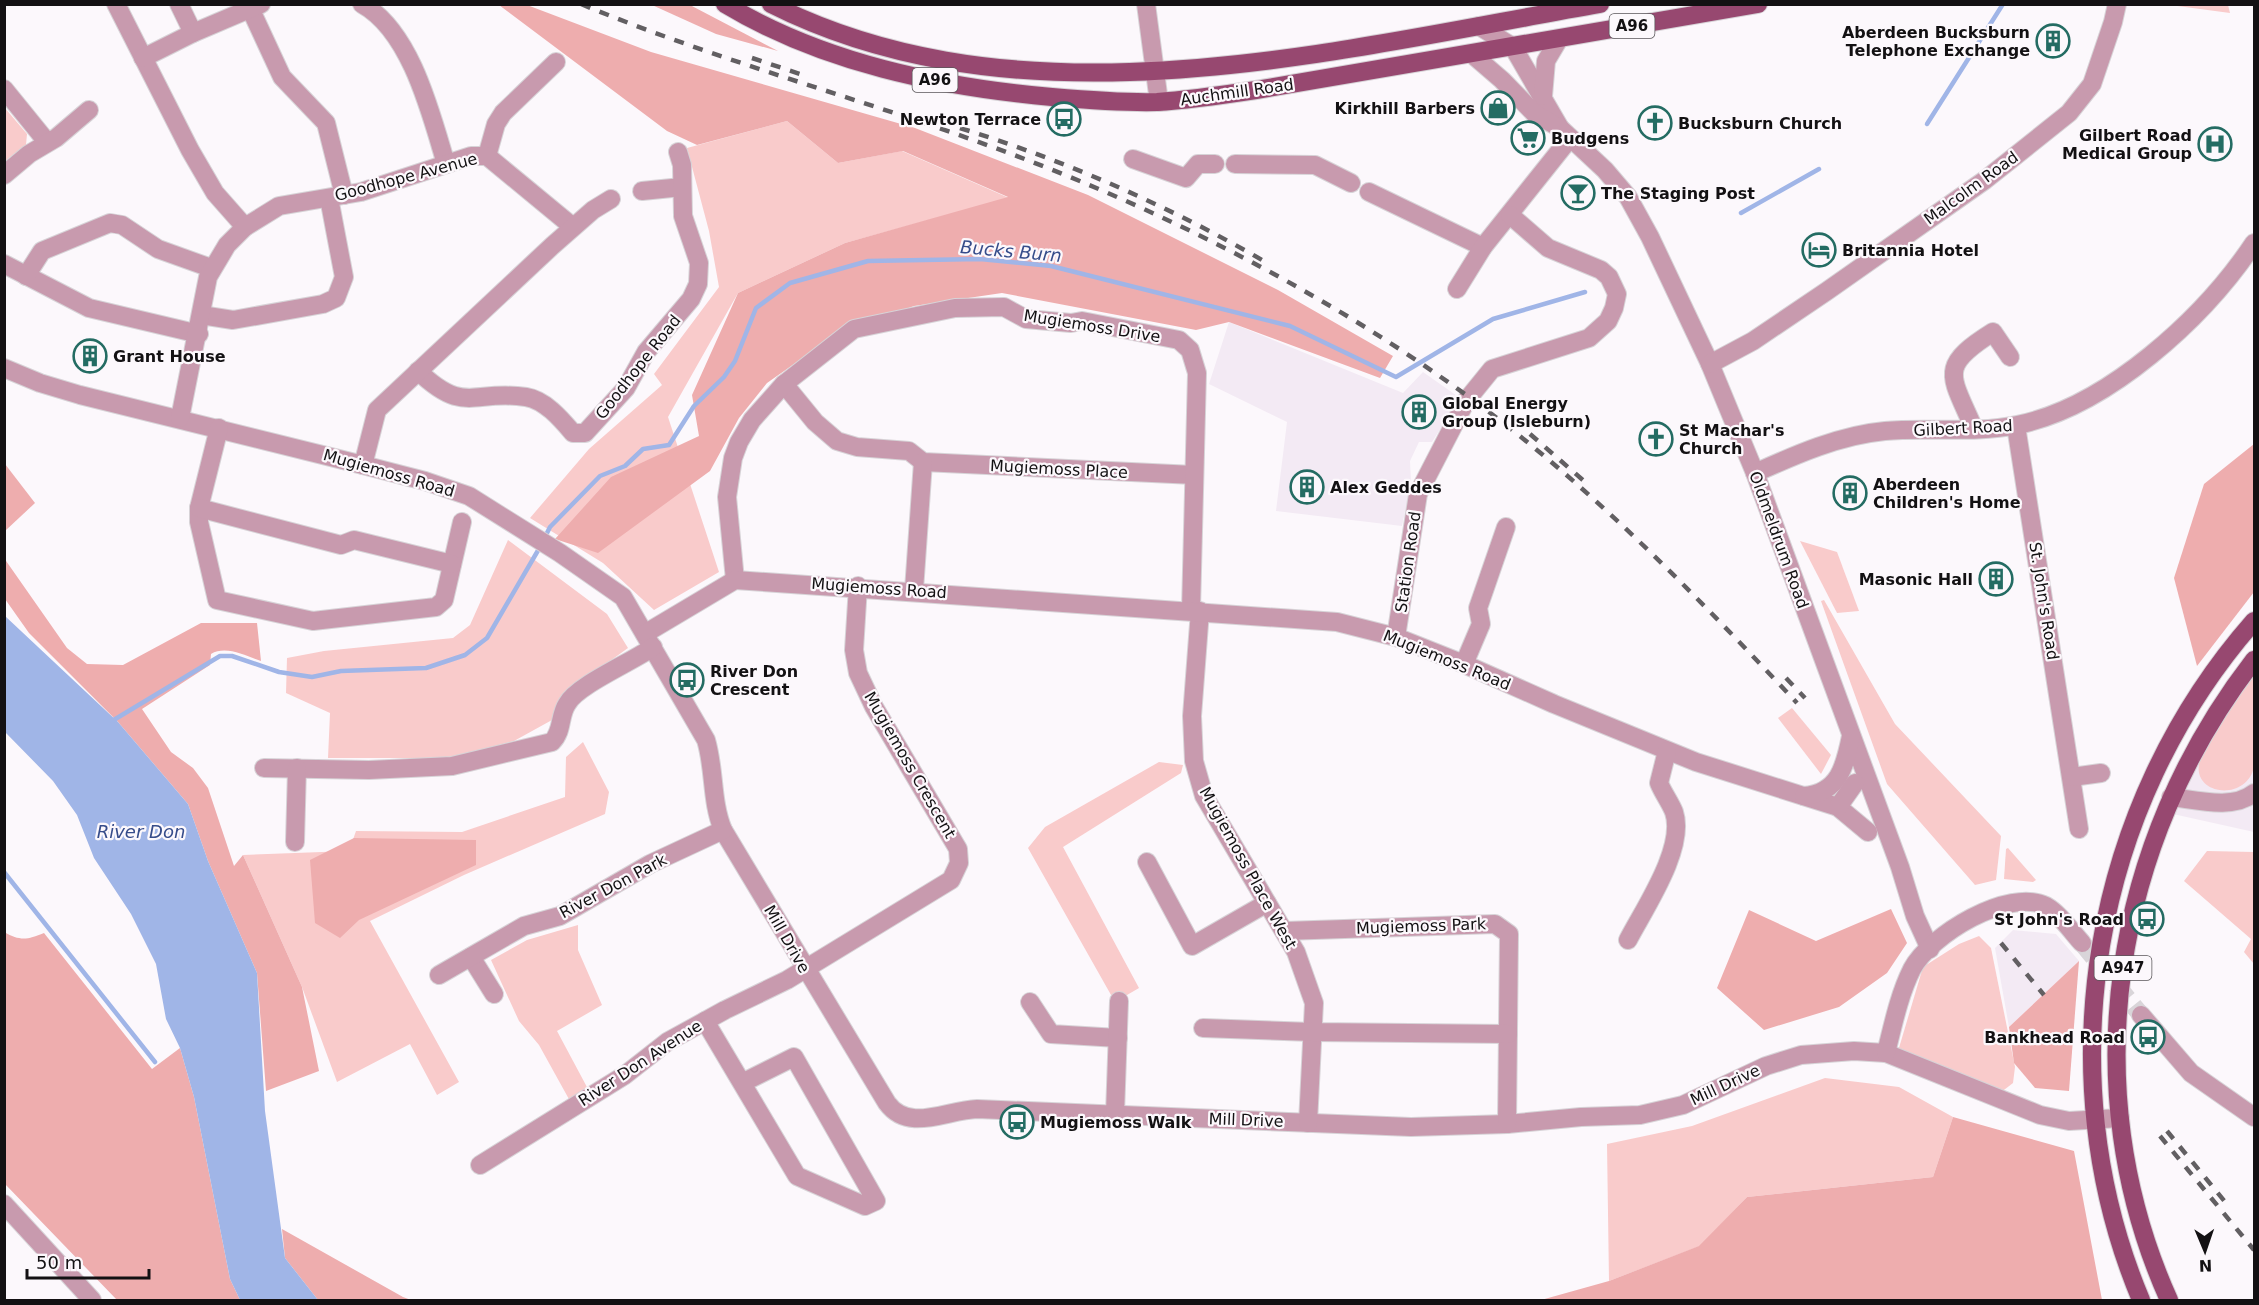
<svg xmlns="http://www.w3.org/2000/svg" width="2259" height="1305" font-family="'DejaVu Sans',sans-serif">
	<rect width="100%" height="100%" fill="#fcf8fc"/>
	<g fill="#f3eaf4">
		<path d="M1229,322L1403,393L1423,372L1460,398L1432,442H1419L1410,461L1411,482L1402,526L1276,511L1287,422L1209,384Z"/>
		<path d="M2254,674V832L2173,814L2221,716Z"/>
		<path d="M2013,930L2056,934L2079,961L2009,1027L1995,948Z"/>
	</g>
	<g fill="#f9cbcb">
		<path d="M2170,5H2228L2230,13Z"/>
		<path d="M4,107L27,134L26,145L5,161Z"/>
		<path d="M787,121L838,163L902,151L1009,198L845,243L738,293L668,417L719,572L654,610L603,563L530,518L589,449L662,385L654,374L719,287L709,231L687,148Z"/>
		<path d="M508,540L607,614L628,648L563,695L552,720L514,741L451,758H328L330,713L286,693L287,658L324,651L453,638L470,625Z"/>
		<path d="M1800,541L1837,552L1859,611L1837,613Z"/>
		<path d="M1824,600L1895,724L2001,836L1996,880L1975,885L1887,784L1821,601Z"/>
		<path d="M2254,675C2254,696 2254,718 2254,739C2254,747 2256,759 2254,767C2246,803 2189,795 2200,760C2208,734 2239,697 2254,675Z"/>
		<path d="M1792,708L1831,755L1821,774L1778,718Z"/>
		<path d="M583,742L609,792L605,814L464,875L370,921L459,1082L437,1095L410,1044L337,1082L302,987L243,855L349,851L356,831L462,832L565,797L566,757Z"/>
		<path d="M1159,762L1183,765L1181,773L1063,847L1139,988L1115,1002L1028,848L1045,827Z"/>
		<path d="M2008,848L2036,880L2033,882L2004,879L2006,849Z"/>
		<path d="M2207,851L2254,852V964L2244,952L2251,939L2184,881Z"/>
		<path d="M578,925V950L602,1005L557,1031L588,1089L570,1101L539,1045L519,1021L491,960L527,940Z"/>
		<path d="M1979,936L1991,948L2015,1067L2013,1083L2000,1093L1896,1058L1923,967L1959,944Z"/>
		<path d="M1825,1078L1899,1087L1953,1117L1933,1177L1747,1197L1700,1246L1609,1281L1607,1144L1692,1126Z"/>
	</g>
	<g fill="#eeadae">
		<path d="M499,5H527L651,52L915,128L1088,195L1278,290L1393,356L1380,378L1229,322L1196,330L1002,293L914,306L834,336L767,383L739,418L710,471L598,553L555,539L611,477L699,436L692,395L738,293L845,243L1008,197L903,151L838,163L787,121L697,145L667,131Z"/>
		<path d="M652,5H690L778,51L716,34Z"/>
		<path d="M2254,444V592L2197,666L2174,578L2204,484Z"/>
		<path d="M5,464L35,503L5,531Z"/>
		<path d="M4,558L67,648L87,664L123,665L201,623H257L261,661C246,656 226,645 211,654L210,665L142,709L171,752L193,768L208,788L234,866L243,855L302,987L319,1071L266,1091L257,973L208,861L188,804L118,722L29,633L5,599Z"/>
		<path d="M354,838L476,840V865L359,920L340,938L315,923L310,860Z"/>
		<path d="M1891,909L1907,943L1887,973L1839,1007L1764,1030L1717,988L1749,910L1816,941Z"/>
		<path d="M4,932C20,941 27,940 44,933L152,1069L180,1048L194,1097L230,1279L240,1300H117L5,1184Z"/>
		<path d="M2079,961L2069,1091L2035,1088L2014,1063L2009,1027Z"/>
		<path d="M1953,1117L2074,1151L2102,1300H1541L1609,1281L1699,1246L1747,1197L1933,1177Z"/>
		<path d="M282,1229L403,1297L411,1300H318L285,1258Z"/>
	</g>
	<path fill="#a0b5e7" d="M5,616L118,722L188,804L208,861L257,973L265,1111L285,1258L318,1300H240L230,1279L194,1097L180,1048L166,1019L156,964L131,914L94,858L77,815L53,781L5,732Z"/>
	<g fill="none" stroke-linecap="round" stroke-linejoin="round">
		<g stroke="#a0b5e7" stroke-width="4.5">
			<path d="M1927,124L2003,4"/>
			<path d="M1741,213L1819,169"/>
			<path d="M544,539L550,527L600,476L625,466L643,449L669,445L694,406L724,377L735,361L756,308L790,283L868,261L980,259L1051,266L1290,326L1396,377L1493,319L1585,292"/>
			<path d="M112,721L220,656H232L279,672L312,677L341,671L426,668L465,655L487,638L540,547"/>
			<path d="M4,872L155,1062"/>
		</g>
		<path stroke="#d9d5d9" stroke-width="18" stroke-dasharray="18 9" stroke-linecap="butt" d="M2082,943L2141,1015"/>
		<g stroke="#d7d3d7" stroke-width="20">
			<g id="minor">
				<path d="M116,4L190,150L215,193L245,227"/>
				<path d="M179,4L193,33"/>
				<path d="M362,4C411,31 431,114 446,164"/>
				<path d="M1146,4L1159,102"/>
				<path d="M250,8L282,77L326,123L344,195"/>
				<path d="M1479,26L1513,47L1560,128"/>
				<path d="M1473,55L1502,80L1535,114L1560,128L1605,170L1628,197L1650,237L1710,364L1755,473L1900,867L1915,916L1930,949"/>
				<path d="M143,58L193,33L261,4"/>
				<path d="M4,89L47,142"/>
				<path d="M1543,96L1546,61L1559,39"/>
				<path d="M487,156L496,124L503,113L556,62"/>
				<path d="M1133,159L1186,178L1198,164H1215"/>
				<path d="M1235,164L1315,165L1351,183"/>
				<path d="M4,175L29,154L56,138L89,110"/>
				<path d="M642,191L682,187"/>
				<path d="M1369,192L1483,247"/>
				<path d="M4,264L89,308L199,334"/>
				<path d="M26,276L42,251L110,223L122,225L158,249L211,268"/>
				<path d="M1457,289L1483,247L1570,138"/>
				<path d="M201,315L233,320L323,304L336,298L344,277L329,198"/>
				<path d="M1710,364L1753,341L1827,291L1985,180L2069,113L2092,84L2113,22L2117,4"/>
				<path d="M4,368L40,383L80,395L363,465L425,481L469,496L560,553L623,597L706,740C715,770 711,801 723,830L887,1103C909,1133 946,1110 977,1109L1411,1127L1507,1124L1581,1117L1640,1115L1683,1105L1766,1066L1801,1055L1854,1051L1886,1053L2040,1115L2069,1121L2120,1118"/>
				<path d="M418,371C465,416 473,389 526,397C545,400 561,419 573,433H585L626,388L646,352L691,299L698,284L699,263L683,216L682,165L678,152"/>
				<path d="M784,384L815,422L837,441L857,447L909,451L923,462L1194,475"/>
				<path d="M180,418L208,277L227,245L245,227L279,206L361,192L471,156H487L573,227"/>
				<path d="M2016,426L2079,829"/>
				<path d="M219,428L199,508V522L217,600L313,621L436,607L444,600L462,522"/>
				<path d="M1974,429C1951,375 1937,367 1993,332L2010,357"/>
				<path d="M363,465L377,410L552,246L593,210L611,199"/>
				<path d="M1755,473C1795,455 1840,435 1885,431C1928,427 1974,434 2017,425C2107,407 2204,318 2254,243"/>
				<path d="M199,508L341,545L354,540L452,564"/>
				<path d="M735,580L727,497L733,458L739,442L752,420L784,384L854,329L955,308L1004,307L1026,319L1071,323L1082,321L1179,340L1190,350L1197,373L1191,610"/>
				<path d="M914,590L923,462"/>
				<path d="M1200,611L1192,716L1194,761L1204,796L1296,952L1314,1003L1308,1123"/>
				<path d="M646,633L735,580L1337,622L1396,637L1464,664L1554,704L1696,762L1838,807L1868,832"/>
				<path d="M1396,637L1418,494L1466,401L1492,369L1589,338L1608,321L1614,308L1617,294L1609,277L1601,270L1548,248L1510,215"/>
				<path d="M1464,664L1481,624L1478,608L1506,527"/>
				<path d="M264,768L369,770L452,766L552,742C563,731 559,716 567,704C577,685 634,661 653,647"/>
				<path d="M2072,777L2101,773"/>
				<path d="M1804,796C1839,793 1845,766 1851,736"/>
				<path d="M2171,797C2197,800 2233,810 2254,793"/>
				<path d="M1838,807L1855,783"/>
				<path d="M295,842L297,768"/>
				<path d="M1147,862L1192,946L1267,903"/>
				<path d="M1284,931L1495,924L1509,934L1507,1124"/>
				<path d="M1628,940C1644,909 1686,848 1674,812C1670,802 1663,793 1659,783L1667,751"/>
				<path d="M471,957L494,994"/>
				<path d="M439,975L524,926L560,916L650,864L723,830"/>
				<path d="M1030,1002L1051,1034L1118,1038"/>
				<path d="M2141,1015L2191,1073L2254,1117"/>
				<path d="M705,1021L797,1176L865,1206L876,1201L794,1057L742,1083"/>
				<path d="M1203,1028L1312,1032L1508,1034"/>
				<path d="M1886,1053C1893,1025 1899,995 1912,969C1930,935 2009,887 2046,906C2060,914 2071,931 2082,943"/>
				<path d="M1115,1114L1119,1001"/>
				<path d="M480,1165L625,1075L667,1042L725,1010L787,980L951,880L959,863L958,849L874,707L858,673L854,650L858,586"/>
				<path d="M4,1204L92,1300"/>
			</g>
		</g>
		<g stroke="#d7d3d7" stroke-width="20">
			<g id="major">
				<path d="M725,4C823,63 940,87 1052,97C1087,100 1122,103 1157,102C1190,100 1223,95 1256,90L1758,4"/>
				<path d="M771,4C1025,132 1335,50 1600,4"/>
				<path d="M2141,1300C2046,1074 2092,805 2254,621"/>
				<path d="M2169,1300C2073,1087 2113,842 2254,660"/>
			</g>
		</g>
		<use href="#minor" stroke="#c89aae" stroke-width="18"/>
		<use href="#major" stroke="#974870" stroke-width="18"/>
		<g stroke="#625f62" stroke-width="4.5" stroke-dasharray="10 10" stroke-linecap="butt">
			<path d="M581,4C723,63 871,101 1014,155C1184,219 1359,311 1502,422C1610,506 1705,605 1797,703"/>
			<path d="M752,58L806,76"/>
			<path d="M960,128C1067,161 1171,207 1269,264"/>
			<path d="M1530,434L1584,481"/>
			<path d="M1786,678L1805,698"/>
			<path d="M2001,943L2044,995"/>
			<path d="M2167,1131L2226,1203"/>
			<path d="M2160,1136L2254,1250"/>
		</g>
	</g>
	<defs>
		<g id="building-ring" transform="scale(1.725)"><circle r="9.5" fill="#fcf8fc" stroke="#246c63" stroke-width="1.5"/><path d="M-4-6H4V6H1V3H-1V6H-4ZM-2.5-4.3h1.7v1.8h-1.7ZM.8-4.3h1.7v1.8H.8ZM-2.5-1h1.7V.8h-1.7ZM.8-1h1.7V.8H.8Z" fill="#246c63"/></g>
		<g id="shop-ring" transform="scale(1.725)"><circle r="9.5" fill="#fcf8fc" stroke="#246c63" stroke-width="1.5"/><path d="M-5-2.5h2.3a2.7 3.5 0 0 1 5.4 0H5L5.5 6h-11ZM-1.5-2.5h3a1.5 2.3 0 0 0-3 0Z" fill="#246c63"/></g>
		<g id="bus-ring" transform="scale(1.725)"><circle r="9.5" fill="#fcf8fc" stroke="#246c63" stroke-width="1.5"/><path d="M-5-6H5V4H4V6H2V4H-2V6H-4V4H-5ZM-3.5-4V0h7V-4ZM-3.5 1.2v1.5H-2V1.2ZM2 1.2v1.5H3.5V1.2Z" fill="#246c63"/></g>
		<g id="church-ring" transform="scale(1.725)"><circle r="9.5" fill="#fcf8fc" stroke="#246c63" stroke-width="1.5"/><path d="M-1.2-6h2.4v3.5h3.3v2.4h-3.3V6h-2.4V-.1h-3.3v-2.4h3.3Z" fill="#246c63"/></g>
		<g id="supermarket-ring" transform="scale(1.725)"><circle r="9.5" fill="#fcf8fc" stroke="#246c63" stroke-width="1.5"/><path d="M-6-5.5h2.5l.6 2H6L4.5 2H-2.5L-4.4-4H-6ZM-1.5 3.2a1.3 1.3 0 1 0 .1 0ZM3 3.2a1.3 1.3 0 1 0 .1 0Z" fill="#246c63"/></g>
		<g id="hospital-ring" transform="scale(1.725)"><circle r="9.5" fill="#fcf8fc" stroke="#246c63" stroke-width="1.5"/><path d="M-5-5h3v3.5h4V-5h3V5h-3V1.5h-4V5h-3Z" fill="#246c63"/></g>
		<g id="bar-ring" transform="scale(1.725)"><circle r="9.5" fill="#fcf8fc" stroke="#246c63" stroke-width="1.5"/><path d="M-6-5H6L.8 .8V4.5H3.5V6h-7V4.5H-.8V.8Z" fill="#246c63"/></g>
		<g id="hotel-ring" transform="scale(1.725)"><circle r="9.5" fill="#fcf8fc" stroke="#246c63" stroke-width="1.5"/><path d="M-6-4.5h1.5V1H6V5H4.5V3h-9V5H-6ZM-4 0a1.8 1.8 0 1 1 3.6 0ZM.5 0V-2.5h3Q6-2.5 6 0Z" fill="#246c63"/></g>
	</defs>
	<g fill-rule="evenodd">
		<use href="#building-ring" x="2053" y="41"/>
		<use href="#shop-ring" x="1498" y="108"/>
		<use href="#bus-ring" x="1064" y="119"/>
		<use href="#church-ring" x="1655" y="123"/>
		<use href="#supermarket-ring" x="1528" y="138"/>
		<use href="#hospital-ring" x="2215" y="144"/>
		<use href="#bar-ring" x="1578" y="193"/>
		<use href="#hotel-ring" x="1819" y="250"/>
		<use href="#building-ring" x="90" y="356"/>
		<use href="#building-ring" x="1419" y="412"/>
		<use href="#church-ring" x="1656" y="439"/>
		<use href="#building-ring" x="1307" y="487"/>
		<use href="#building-ring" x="1850" y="493"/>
		<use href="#building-ring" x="1996" y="579"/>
		<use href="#bus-ring" x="687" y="680"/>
		<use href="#bus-ring" x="2147" y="919"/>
		<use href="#bus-ring" x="2148" y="1037"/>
		<use href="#bus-ring" x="1017" y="1122"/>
	</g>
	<g text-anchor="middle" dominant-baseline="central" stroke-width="4.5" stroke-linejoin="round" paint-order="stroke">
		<g fill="#fcf8fc" stroke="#595659" stroke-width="1.5">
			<rect x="1609.5" y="14" width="45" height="24" rx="4.5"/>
			<rect x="912.5" y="68" width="45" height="24" rx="4.5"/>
			<rect x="2094.5" y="956" width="57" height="24" rx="4.5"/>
		</g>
		<g font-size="15" font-weight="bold" fill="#131113">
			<text x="1632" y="26">A96</text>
			<text x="935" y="80">A96</text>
			<text x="2123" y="968">A947</text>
		</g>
		<g font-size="16" font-weight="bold" fill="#131113" stroke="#fcf8fc" text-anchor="start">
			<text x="2030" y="32" text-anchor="end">Aberdeen Bucksburn<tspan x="2030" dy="18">Telephone Exchange</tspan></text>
			<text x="1475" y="108" text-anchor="end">Kirkhill Barbers</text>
			<text x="1041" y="119" text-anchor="end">Newton Terrace</text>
			<text x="1678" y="123">Bucksburn Church</text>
			<text x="2192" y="135" text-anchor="end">Gilbert Road<tspan x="2192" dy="18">Medical Group</tspan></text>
			<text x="1551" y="138">Budgens</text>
			<text x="1601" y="193">The Staging Post</text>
			<text x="1842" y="250">Britannia Hotel</text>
			<text x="113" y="356">Grant House</text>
			<text x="1442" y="403">Global Energy<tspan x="1442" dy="18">Group (Isleburn)</tspan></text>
			<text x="1679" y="430">St Machar's<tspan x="1679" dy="18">Church</tspan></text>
			<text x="1873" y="484">Aberdeen<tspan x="1873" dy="18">Children's Home</tspan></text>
			<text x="1330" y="487">Alex Geddes</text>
			<text x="1973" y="579" text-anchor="end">Masonic Hall</text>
			<text x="710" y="671">River Don<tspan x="710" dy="18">Crescent</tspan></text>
			<text x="2124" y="919" text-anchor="end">St John's Road</text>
			<text x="2125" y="1037" text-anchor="end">Bankhead Road</text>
			<text x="1040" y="1122">Mugiemoss Walk</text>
		</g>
		<g font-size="16" fill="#131113" stroke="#fcf8fc">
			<text transform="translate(1237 92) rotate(-8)">Auchmill Road</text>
			<text transform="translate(406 177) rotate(-15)">Goodhope Avenue</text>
			<text transform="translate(1971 188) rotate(-36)">Malcolm Road</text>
			<text transform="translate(1092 326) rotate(9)">Mugiemoss Drive</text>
			<text transform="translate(638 367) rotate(-52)">Goodhope Road</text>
			<text transform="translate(1963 428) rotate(-3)">Gilbert Road</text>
			<text transform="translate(1059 469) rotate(3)">Mugiemoss Place</text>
			<text transform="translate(389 473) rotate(16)">Mugiemoss Road</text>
			<text transform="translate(1779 540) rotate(70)">Oldmeldrum Road</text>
			<text transform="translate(1408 562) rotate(-82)">Station Road</text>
			<text transform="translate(879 588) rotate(4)">Mugiemoss Road</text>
			<text transform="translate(2044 601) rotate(81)">St. John's Road</text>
			<text transform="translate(1447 660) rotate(22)">Mugiemoss Road</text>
			<text transform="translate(910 765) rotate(60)">Mugiemoss Crescent</text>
			<text transform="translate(1248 868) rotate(61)">Mugiemoss Place West</text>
			<text transform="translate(613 886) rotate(-28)">River Don Park</text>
			<text transform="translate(1421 926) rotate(-2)">Mugiemoss Park</text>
			<text transform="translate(787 939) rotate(60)">Mill Drive</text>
			<text transform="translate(640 1063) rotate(-33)">River Don Avenue</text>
			<text transform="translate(1725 1085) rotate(-25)">Mill Drive</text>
			<text transform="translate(1246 1120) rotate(2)">Mill Drive</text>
		</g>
		<g font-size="18" font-style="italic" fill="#364c8a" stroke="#fcf8fc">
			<text transform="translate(1011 251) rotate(5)">Bucks Burn</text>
			<text x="141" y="831">River Don</text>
		</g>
	</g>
	<rect width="2259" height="1305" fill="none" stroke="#131113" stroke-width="12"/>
	<g transform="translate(2205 1251) rotate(178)" stroke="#fcf8fc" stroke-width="4.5" paint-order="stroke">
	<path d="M0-4.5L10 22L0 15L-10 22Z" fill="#131113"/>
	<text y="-9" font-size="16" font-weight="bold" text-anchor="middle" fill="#131113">N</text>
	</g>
	<path d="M27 1269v9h122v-9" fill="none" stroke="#131113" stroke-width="3"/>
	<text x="36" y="1269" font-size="18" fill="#131113" stroke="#fcf8fc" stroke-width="4.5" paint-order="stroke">50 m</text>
</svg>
